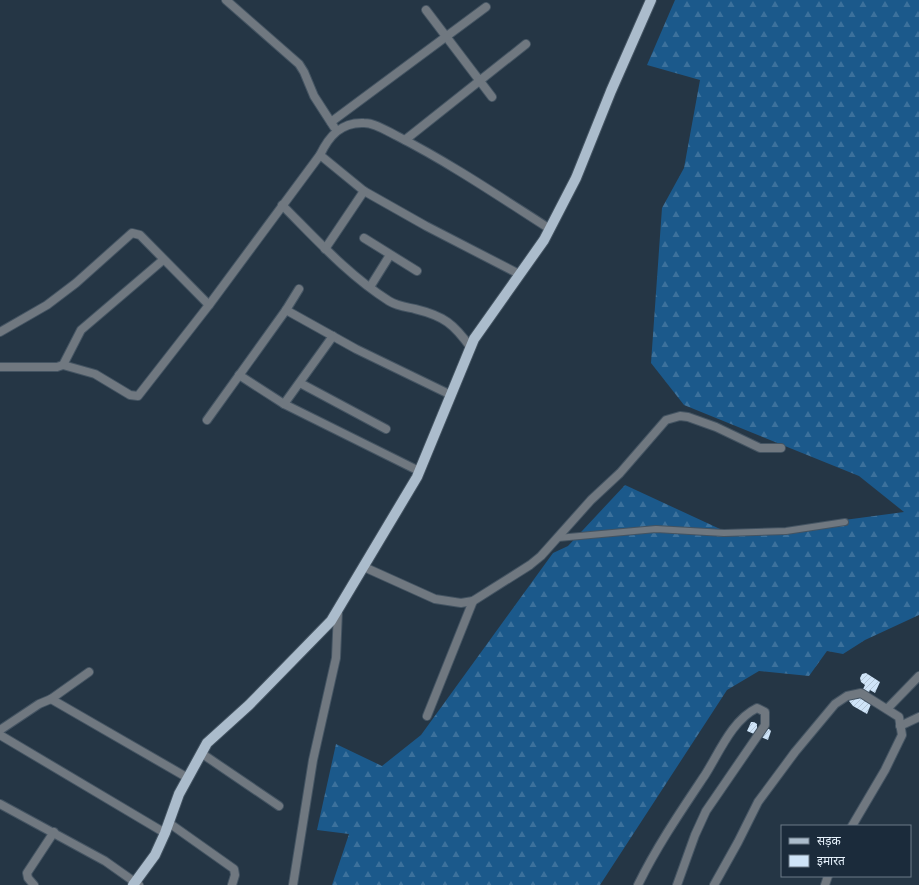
<svg xmlns="http://www.w3.org/2000/svg" width="919" height="885" font-family="Georgia,'Noto Sans Devanagari',serif">
	<defs>
		<pattern id="forest-firs" width="22" height="20" patternUnits="userSpaceOnUse"><rect width="22" height="20" fill="#1b598b"/><path d="M5 1l3.5 6h-7zM16 11l3.5 6h-7z" fill="#3c719c"/></pattern>
		<pattern id="building-hatch" width="6" height="6" patternUnits="userSpaceOnUse"><rect width="6" height="6" fill="#cfe4f8"/><path d="M-1 1l2-2M0 6l6-6M5 7l2-2" fill="none" stroke="#b3c5d6"/></pattern>
	</defs>
	<rect width="100%" height="100%" fill="#253645"/>
	<path fill="url(#forest-firs)" d="M675,0H919V615L865,640L843,654L827,651L809,676L759,671L727,690L600,885H332L349,834L317,830L336,744L382,766L421,735L553,553L568,546L625,485L733,535L904,512L859,476L684,405L651,363L662,208L684,168L700,80L647,65Z"/>
	<g fill="url(#building-hatch)">
		<path d="M866,673L880,682L875,693L870,690L865,701L871,704L867,714L853,706L849,701L850,698L854,697L858,699L865,685L861,682L860,678L862,674Z"/>
		<path d="M751,722H754L757,724V729L763,732L765,729H769L771,731L768,740L747,731Z"/>
	</g>
	<g fill="none" stroke-linecap="round" stroke-linejoin="round">
		<g stroke="#445462" stroke-width="8">
			<path id="service" d="M558,538L656,529L724,533L786,531L845,522"/>
		</g>
		<g stroke="#445462" stroke-width="10">
			<g id="minor">
				<path d="M226,0L299,64L304,72L314,96L334,127"/>
				<path d="M426,10L492,97"/>
				<path d="M331,122L486,7"/>
				<path d="M405,140L526,44"/>
				<path d="M320,155L364,191L426,226L519,274"/>
				<path d="M282,205C316,239 348,275 389,301C397,306 406,307 415,309C444,316 454,324 471,348"/>
				<path d="M364,238L417,271"/>
				<path d="M325,249L364,191"/>
				<path d="M370,287L390,255"/>
				<path d="M286,310L356,349L451,395"/>
				<path d="M0,332L47,305L76,283L132,233L140,235L209,305"/>
				<path d="M63,365L95,374L130,395L138,396L209,305L320,155C329,136 341,122 364,123C375,123 387,131 397,136C450,163 500,197 550,229"/>
				<path d="M0,367H57L63,365L81,330L163,260"/>
				<path d="M239,375L284,404L419,471"/>
				<path d="M300,383L386,429"/>
				<path d="M284,404L333,336"/>
				<path d="M207,420L286,310L299,289"/>
				<path d="M364,567L435,599L461,603L473,601L530,565L541,556L591,500L620,473L666,420L680,416L688,417L716,427L760,448H781"/>
				<path d="M51,699L188,778"/>
				<path d="M427,716L473,601"/>
				<path d="M900,726L919,717"/>
				<path d="M0,730L39,704L51,699L89,672"/>
				<path d="M0,735L165,833"/>
				<path d="M201,753L279,806"/>
				<path d="M0,804L105,861L139,885"/>
				<path d="M169,823L234,869L235,875L232,885"/>
				<path d="M34,885L28,878L27,873L54,832"/>
				<path d="M293,885L313,760L336,658L338,611"/>
			</g>
		</g>
		<g stroke="#445462" stroke-width="10">
			<g id="tertiary">
				<path d="M887,709L919,676"/>
				<path d="M638,885C657,846 681,811 705,775C719,753 732,720 757,708L765,712V725L706,811L695,835L677,885"/>
				<path d="M714,885L738,842L758,802L795,752L835,704L847,696L861,693L899,717L902,735L885,770L852,826"/>
				<path d="M825,885L828,876"/>
			</g>
		</g>
		<g stroke="#445462" stroke-width="12">
			<path id="primary" d="M133,885L155,855L165,833L179,794L207,743L249,705L331,621L417,477L474,339L544,240L576,178L611,91L651,0"/>
		</g>
		<use href="#service" stroke="#707880" stroke-width="6"/>
		<use href="#minor" stroke="#707880" stroke-width="8"/>
		<use href="#tertiary" stroke="#707880" stroke-width="8"/>
		<use href="#primary" stroke="#abbccc" stroke-width="10"/>
	</g>
	<rect x="781" y="825" width="130" height="52" fill="#1b2b3b" stroke="#6d7b88"/>
	<rect x="789" y="838" width="20" height="6" fill="#abbccc" stroke="#6d7b88"/>
	<text x="817" y="845" font-size="12" fill="#e7f2fc">सड़क</text>
	<rect x="789" y="855" width="20" height="12" fill="#cfe4f8" stroke="#6d7b88"/>
	<text x="817" y="865" font-size="12" fill="#e7f2fc">इमारत</text>
</svg>
